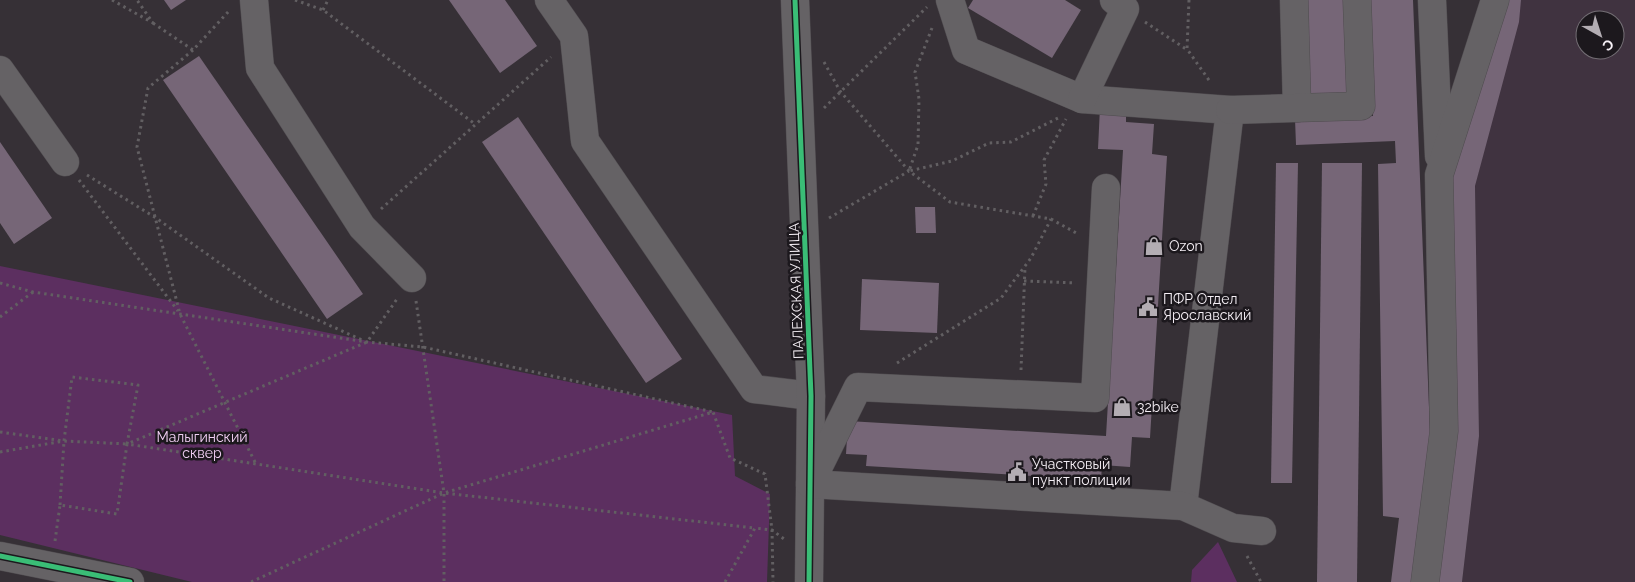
<svg xmlns="http://www.w3.org/2000/svg" width="1635" height="582" font-family="Raleway,sans-serif">
	<rect width="100%" height="100%" fill="#363036"/>
	<path fill="#403340" fill-rule="evenodd" d="M1521,0H1635V582H1462L1479,436L1475,186ZM1585,20H1615V50H1585Z"/>
	<g fill="#5c2f60">
		<path d="M0,266L732,415L735,476L770,494L767,582H192L0,535Z"/>
		<path d="M1218,542L1237,582H1191L1192,570Z"/>
	</g>
	<g fill="#766677">
		<path d="M164,0H186L171,10Z"/>
		<path d="M449,0H505L537,46L500,73Z"/>
		<path d="M973,0H1065L1081,10L1052,58L968,8Z"/>
		<path d="M1303,0H1346L1350,100L1307,102Z"/>
		<path d="M1368,0H1413L1430,433L1413,582H1391L1399,518L1383,516L1378,164L1396,163L1395,141L1296,145L1295,119L1373,116Z"/>
		<path d="M1500,0H1521L1519,22L1475,186L1479,436L1462,582H1436L1451,180Z"/>
		<path d="M199,56L363,294L327,319L163,80Z"/>
		<path d="M1100,107L1126,109V122L1154,124L1152,154L1167,156L1150,438L1132,437L1130,467L1102,465L1101,480L866,466L867,455L846,454L848,421L1106,436L1123,150L1098,149Z"/>
		<path d="M518,117L682,359L646,383L482,142Z"/>
		<path d="M0,142L52,218L14,244L0,223Z"/>
		<path d="M1276,163H1298L1292,483H1271Z"/>
		<path d="M1322,163H1362L1357,582H1317Z"/>
		<path d="M915,207H935L936,233H916Z"/>
		<path d="M862,279L939,283L937,333L860,330Z"/>
	</g>
	<g fill="none" stroke-linecap="round" stroke-linejoin="round">
		<g stroke="#504c50" stroke-width="29">
			<g id="minor">
				<path d="M254,0L260,68L362,227L412,278"/>
				<path d="M549,0L574,36L585,141L754,389L811,396"/>
				<path d="M795,0L811,396L809,582"/>
				<path d="M950,0L966,50L1082,99L1230,110L1183,506"/>
				<path d="M1294,0L1297,108"/>
				<path d="M1432,0L1439,156"/>
				<path d="M0,70L65,162"/>
				<path d="M1082,99L1125,9L1114,0"/>
				<path d="M1230,110L1361,106L1357,0"/>
				<path d="M1106,188L1095,398L858,387L810,484L1183,506L1233,528L1262,531"/>
				<path d="M0,556L130,582"/>
				<path d="M1425,582L1444,431L1439,175L1495,0"/>
			</g>
		</g>
		<g stroke="#625f62" stroke-width="3" stroke-dasharray="2.5 4" stroke-linecap="butt">
			<path d="M112,0L153,23L137,0"/>
			<path d="M295,0L323,10L475,124"/>
			<path d="M1189,0L1187,49L1211,83"/>
			<path d="M323,10L328,0"/>
			<path d="M1145,22L1186,49"/>
			<path d="M153,23L193,50L229,11"/>
			<path d="M932,28L915,72L919,99L918,145L909,171L952,161L989,143L1011,142L1060,117"/>
			<path d="M193,50L148,88L137,147L180,314L256,464"/>
			<path d="M824,62L840,91L909,171L950,202L1051,219L1078,234"/>
			<path d="M824,108L927,7"/>
			<path d="M87,175L156,218L269,298L362,340"/>
			<path d="M79,180L178,311"/>
			<path d="M381,209L551,57"/>
			<path d="M1033,216L1046,184L1044,160L1066,119"/>
			<path d="M829,218L909,171"/>
			<path d="M1024,281L1076,283"/>
			<path d="M0,283L33,292L367,342L423,347L713,412"/>
			<path d="M416,301L444,493V582"/>
			<path d="M0,317L33,292"/>
			<path d="M897,363L1001,298L1031,258L1051,219"/>
			<path d="M1021,370L1025,267"/>
			<path d="M0,432L64,441L127,444"/>
			<path d="M0,452L64,441L72,377L138,385L127,444L367,342L397,299"/>
			<path d="M60,505L64,441"/>
			<path d="M55,541L60,505L117,514L127,444L444,493L755,528"/>
			<path d="M1247,556L1261,582"/>
			<path d="M251,582L444,493L713,412L730,458L765,474L772,530L773,582"/>
			<path d="M725,582L755,528L772,530L784,539"/>
		</g>
		<use href="#minor" stroke="#656265" stroke-width="28"/>
		<g stroke="#1c181d" stroke-width="8">
			<g id="cycleway">
				<path d="M795,0L811,396L809,582"/>
				<path d="M0,556L130,582"/>
			</g>
		</g>
		<use href="#cycleway" stroke="#3abd76" stroke-width="5"/>
	</g>
	<defs>
		<g id="shop-bare" transform="scale(1.5)"><path d="M-5-2.5h2.3a2.7 3.5 0 0 1 5.4 0H5L5.5 6h-11ZM-1.5-2.5h3a1.5 2.3 0 0 0-3 0Z" fill="#b3adb3" stroke="#1c181d" stroke-width="2.5" paint-order="stroke"/></g>
		<g id="civic-bare" transform="scale(1.5)"><path d="M-.6-6.5H3V-4.5H.6V-3L4-1V1h2V6H-6V1h2V-1L-.6-3ZM-1.2 2.5V6h2.4V2.5Z" fill="#b3adb3" stroke="#1c181d" stroke-width="2.5" paint-order="stroke"/></g>
	</defs>
	<g fill-rule="evenodd">
		<use href="#shop-bare" x="1154" y="246"/>
		<use href="#civic-bare" x="1148" y="307"/>
		<use href="#shop-bare" x="1122" y="407"/>
		<use href="#civic-bare" x="1017" y="472"/>
	</g>
	<g text-anchor="middle" dominant-baseline="central" stroke-width="5" stroke-linejoin="round" paint-order="stroke">
		<g font-size="14" fill="#f6f0f6" stroke="#1c181d" text-anchor="start">
			<text x="1169" y="246">Ozon</text>
			<text x="1163" y="299">ПФР Отдел<tspan x="1163" dy="16">Ярославский</tspan></text>
			<text x="1137" y="407">32bike</text>
			<text x="1032" y="464">Участковый<tspan x="1032" dy="16">пункт полиции</tspan></text>
		</g>
		<g font-size="14" fill="#f6f0f6" stroke="#1c181d">
			<text transform="translate(796 291) rotate(-92)">ПАЛЕХСКАЯ УЛИЦА</text>
		</g>
		<g font-size="14" fill="#f1cff4" stroke="#1c181d">
			<text x="202" y="437">Малыгинский<tspan x="202" dy="16">сквер</tspan></text>
		</g>
	</g>
	<g transform="translate(1600 35) rotate(141)"><circle r="24" fill="#1c181d" stroke="#736e74"/>
	<path d="M0-4L9 19L0 12L-9 19Z" fill="#b3adb3"/>
	<text y="-8" font-size="14" font-weight="bold" text-anchor="middle" fill="#f6f0f6">С</text>
	</g>
</svg>
